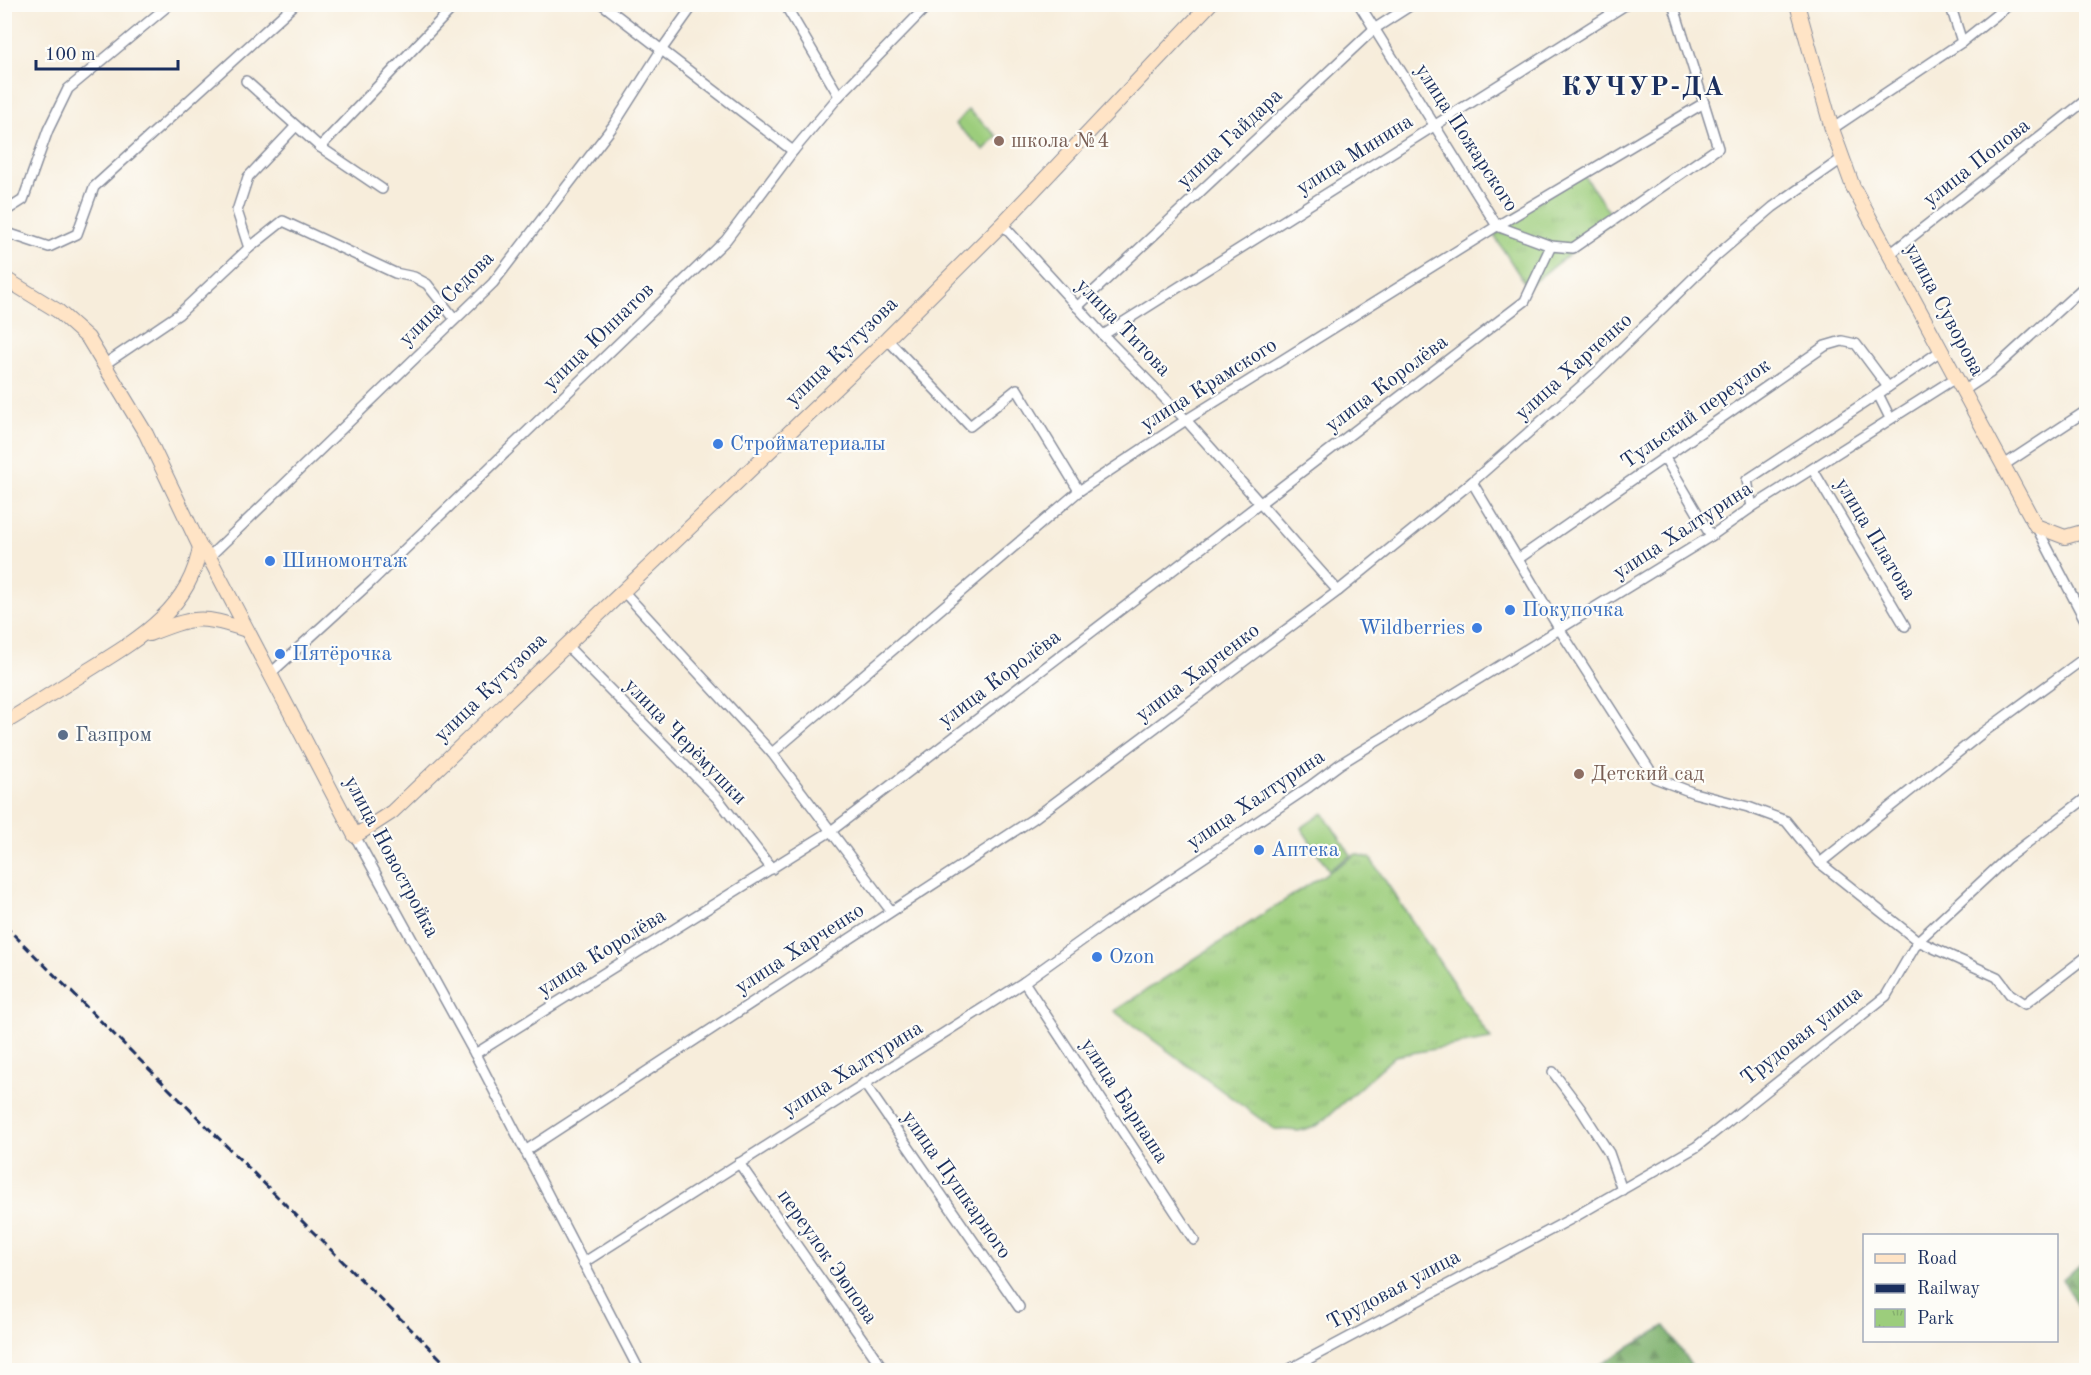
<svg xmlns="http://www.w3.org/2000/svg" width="2091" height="1375" font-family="'Old Standard TT',serif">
	<defs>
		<pattern id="forest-firs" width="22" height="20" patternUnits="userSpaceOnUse" patternTransform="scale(1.5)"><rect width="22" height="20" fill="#7db06c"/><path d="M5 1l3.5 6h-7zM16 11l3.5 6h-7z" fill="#66905c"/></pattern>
		<pattern id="park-tufts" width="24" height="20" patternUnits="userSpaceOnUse" patternTransform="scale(1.5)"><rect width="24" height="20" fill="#9ccd7c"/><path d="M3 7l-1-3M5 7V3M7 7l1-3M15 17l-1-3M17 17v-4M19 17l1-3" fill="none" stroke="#86b06e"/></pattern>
	</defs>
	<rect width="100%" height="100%" fill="#fdfcf7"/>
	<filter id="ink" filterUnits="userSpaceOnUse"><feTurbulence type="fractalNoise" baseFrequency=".0167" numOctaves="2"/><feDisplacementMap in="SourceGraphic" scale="12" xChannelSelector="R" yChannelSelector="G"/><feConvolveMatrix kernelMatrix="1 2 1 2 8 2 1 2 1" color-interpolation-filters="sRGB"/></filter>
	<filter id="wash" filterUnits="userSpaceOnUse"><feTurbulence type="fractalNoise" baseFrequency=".008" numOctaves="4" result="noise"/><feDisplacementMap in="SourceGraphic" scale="24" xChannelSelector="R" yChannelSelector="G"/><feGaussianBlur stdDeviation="1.35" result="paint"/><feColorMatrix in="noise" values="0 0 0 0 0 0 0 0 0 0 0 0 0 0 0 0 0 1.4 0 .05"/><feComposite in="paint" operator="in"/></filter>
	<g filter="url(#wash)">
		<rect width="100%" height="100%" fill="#f7eddb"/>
		<g fill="url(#forest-firs)" stroke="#4c7065" stroke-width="1.5">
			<path d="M2086,1259V1322L2063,1280Z"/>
			<path d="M1665,1326L1694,1370H1591Z"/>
		</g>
		<g fill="url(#park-tufts)" stroke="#5c7e6d" stroke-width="1.5">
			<path d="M1583,174L1614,219L1527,287L1495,237L1497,226Z"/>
			<path d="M1356,854L1370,858L1491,1039L1395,1056L1318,1125L1299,1131L1274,1129L1114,1011Z"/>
		</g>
		<g fill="#9ccd7c" stroke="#5c7e6d" stroke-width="1.5">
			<path d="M968,110L997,136L984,150L955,124Z"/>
			<path d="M1323,813L1351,855L1329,870L1301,828Z"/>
		</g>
	</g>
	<g filter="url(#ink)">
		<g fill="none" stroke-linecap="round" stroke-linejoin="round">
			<g stroke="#898e9c" stroke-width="12">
				<g id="street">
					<path d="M602,4L793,151"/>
					<path d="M789,4L787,8L839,96"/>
					<path d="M1950,4L1962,42"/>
					<path d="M246,81L320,147L382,189"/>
					<path d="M1832,129L1962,42L2010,4"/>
					<path d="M320,147L456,4"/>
					<path d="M4,212L23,200L48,130L68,89L170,4"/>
					<path d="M1002,224L1103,335L1186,420L1338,591"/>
					<path d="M4,232L49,247L77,234L94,187L295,4"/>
					<path d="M1551,246L1573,248L1718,148L1673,4"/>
					<path d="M249,248L237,211L248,177L296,126"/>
					<path d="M1890,254L2086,100"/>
					<path d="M1077,307L1374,29L1413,4"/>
					<path d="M1103,335L1627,4"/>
					<path d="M887,339L970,426L1017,389L1079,491"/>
					<path d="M105,364L179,314L249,248L283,221L395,273L414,277L427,284L454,318"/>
					<path d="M1963,391L1990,373L2086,285"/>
					<path d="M1878,394L1890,418"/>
					<path d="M1665,458L1711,536"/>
					<path d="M2004,465L2086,411"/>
					<path d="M1813,470L1905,626"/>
					<path d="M1472,482L1560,630L1655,778L1694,793L1748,807L1786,821L1820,863"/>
					<path d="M1752,507L1747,480L1878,394L1942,350"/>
					<path d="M2036,526L2086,622"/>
					<path d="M209,557L493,283L613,126L662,49L694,4"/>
					<path d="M1518,559L1825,346L1842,341L1856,344L1888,387"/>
					<path d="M623,591L772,753L891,911"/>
					<path d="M566,645L718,799L772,869"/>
					<path d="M271,673L372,581L726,240L793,151L839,96L929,4"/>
					<path d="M772,753L1079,491L1186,420L1497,226L1704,103"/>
					<path d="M2086,798L2006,859L1918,941L1997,977L2010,994L2025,1004L2086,957"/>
					<path d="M355,836L475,1054L639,1370"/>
					<path d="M1024,982L1194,1240"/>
					<path d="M475,1054L831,831L1525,301L1551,246L1497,226L1359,4"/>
					<path d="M1553,1072L1580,1108L1609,1153L1622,1190"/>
					<path d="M864,1083L1019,1307"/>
					<path d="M525,1151L1033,819L1338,591L1472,482L1596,373L1717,255L1773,207L1843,158"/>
					<path d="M739,1163L884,1370"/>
					<path d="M583,1263L1024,982L1109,921L1309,787L1340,764L1711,536L1752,507L1957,377"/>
					<path d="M1288,1370L1569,1220L1696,1147L1886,996L1918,941L1820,863L1981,734L2086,657"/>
				</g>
			</g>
			<g stroke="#898e9c" stroke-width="16">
				<g id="secondary">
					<path d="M1797,4L1832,129L1853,187L2036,526L2065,537L2086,531"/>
					<path d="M4,278L58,311L88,338L146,434L200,547L209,557L355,836L392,812L887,339L1002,224L1210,4"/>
					<path d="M149,634C193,617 201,614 246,630"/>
					<path d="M4,723C32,706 59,689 87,671C137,640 190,610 200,547"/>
				</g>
			</g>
			<use href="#street" stroke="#fff" stroke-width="9"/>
			<use href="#secondary" stroke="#ffe4c6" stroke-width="14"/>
			<path stroke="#1b2f5e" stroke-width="3" stroke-dasharray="9 4.5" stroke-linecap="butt" d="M4,925L452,1370"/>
		</g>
	</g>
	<g fill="#8d6e63" stroke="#fdfcf7" stroke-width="2">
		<circle cx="999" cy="141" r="6"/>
		<circle cx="1579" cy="774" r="6"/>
	</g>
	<g fill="#3f7fe0" stroke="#fdfcf7" stroke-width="2">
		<circle cx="718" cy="444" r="6"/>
		<circle cx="270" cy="561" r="6"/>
		<circle cx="1510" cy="610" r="6"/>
		<circle cx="1477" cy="628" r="6"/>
		<circle cx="280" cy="654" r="6"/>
		<circle cx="1259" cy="850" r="6"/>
		<circle cx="1097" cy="957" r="6"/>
	</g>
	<circle fill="#5c6f8a" stroke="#fdfcf7" stroke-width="2" cx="63" cy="735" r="6"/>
	<g text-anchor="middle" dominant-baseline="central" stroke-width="4.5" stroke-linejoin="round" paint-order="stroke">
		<g font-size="21" fill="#1b2f5e" stroke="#fdfcf7">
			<text transform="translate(1466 138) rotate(57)">улица Пожарского</text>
			<text transform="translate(1230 139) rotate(-43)">улица Гайдара</text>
			<text transform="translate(1355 155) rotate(-32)">улица Минина</text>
			<text transform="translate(1977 163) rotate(-38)">улица Попова</text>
			<text transform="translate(447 299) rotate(-45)">улица Седова</text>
			<text transform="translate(1944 310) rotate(62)">улица Суворова</text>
			<text transform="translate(1123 328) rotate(46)">улица Титова</text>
			<text transform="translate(599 337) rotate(-44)">улица Юннатов</text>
			<text transform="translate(842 352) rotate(-44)">улица Кутузова</text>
			<text transform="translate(1574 367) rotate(-42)">улица Харченко</text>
			<text transform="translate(1387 384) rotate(-37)">улица Королёва</text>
			<text transform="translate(1209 385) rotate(-32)">улица Крамского</text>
			<text transform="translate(1696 414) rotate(-35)">Тульский переулок</text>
			<text transform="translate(1683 531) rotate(-33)">улица Халтурина</text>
			<text transform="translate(1875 539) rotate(59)">улица Платова</text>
			<text transform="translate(1198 673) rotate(-37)">улица Харченко</text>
			<text transform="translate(1000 679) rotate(-37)">улица Королёва</text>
			<text transform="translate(491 688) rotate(-44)">улица Кутузова</text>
			<text transform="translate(685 742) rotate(46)">улица Черёмушки</text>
			<text transform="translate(1256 800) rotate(-34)">улица Халтурина</text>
			<text transform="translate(391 857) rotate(62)">улица Новостройка</text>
			<text transform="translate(800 949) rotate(-33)">улица Харченко</text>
			<text transform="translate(602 953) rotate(-32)">улица Королёва</text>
			<text transform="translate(1802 1036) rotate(-38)">Трудовая улица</text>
			<text transform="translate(853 1069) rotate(-32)">улица Халтурина</text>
			<text transform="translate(1124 1101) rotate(57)">улица Барнаша</text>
			<text transform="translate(956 1185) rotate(55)">улица Пушкарного</text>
			<text transform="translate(827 1257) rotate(55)">переулок Эюпова</text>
			<text transform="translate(1394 1290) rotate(-28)">Трудовая улица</text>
		</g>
		<g font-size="21" fill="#785e54" stroke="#fdfcf7" text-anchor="start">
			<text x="1011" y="141">школа №4</text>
			<text x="1591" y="774">Детский сад</text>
		</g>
		<g font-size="21" fill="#366cbe" stroke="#fdfcf7" text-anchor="start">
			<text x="730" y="444">Стройматериалы</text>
			<text x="282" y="561">Шиномонтаж</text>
			<text x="1522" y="610">Покупочка</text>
			<text x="1465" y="628" text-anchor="end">Wildberries</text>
			<text x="292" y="654">Пятёрочка</text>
			<text x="1271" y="850">Аптека</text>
			<text x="1109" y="957">Ozon</text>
		</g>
		<g font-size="21" fill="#4e5e75" stroke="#fdfcf7" text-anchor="start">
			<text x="75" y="735">Газпром</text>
		</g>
		<g font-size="27" font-weight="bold" letter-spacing="1.5" fill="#1b2f5e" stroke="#fdfcf7">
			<text x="1643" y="87">КУЧУР-ДА</text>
		</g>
	</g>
	<rect width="2091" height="1375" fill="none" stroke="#fdfcf7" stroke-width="24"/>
	<rect x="1863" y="1234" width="195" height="108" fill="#fdfcf7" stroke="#a3aaba" stroke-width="1.5"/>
	<rect x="1875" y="1254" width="30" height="9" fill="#ffe4c6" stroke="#a3aaba" stroke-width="1.5"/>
	<text x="1917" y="1264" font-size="18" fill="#1b2f5e">Road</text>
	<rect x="1875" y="1284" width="30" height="9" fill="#1b2f5e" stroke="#a3aaba" stroke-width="1.5"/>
	<text x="1917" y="1294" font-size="18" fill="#1b2f5e">Railway</text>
	<rect x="1875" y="1309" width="30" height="18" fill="url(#park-tufts)" stroke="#a3aaba" stroke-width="1.5"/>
	<text x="1917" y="1324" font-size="18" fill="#1b2f5e">Park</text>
	<path d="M36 60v9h142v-9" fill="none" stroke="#1b2f5e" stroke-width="3"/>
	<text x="45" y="60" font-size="18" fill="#1b2f5e" stroke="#fdfcf7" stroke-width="4.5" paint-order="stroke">100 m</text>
</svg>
